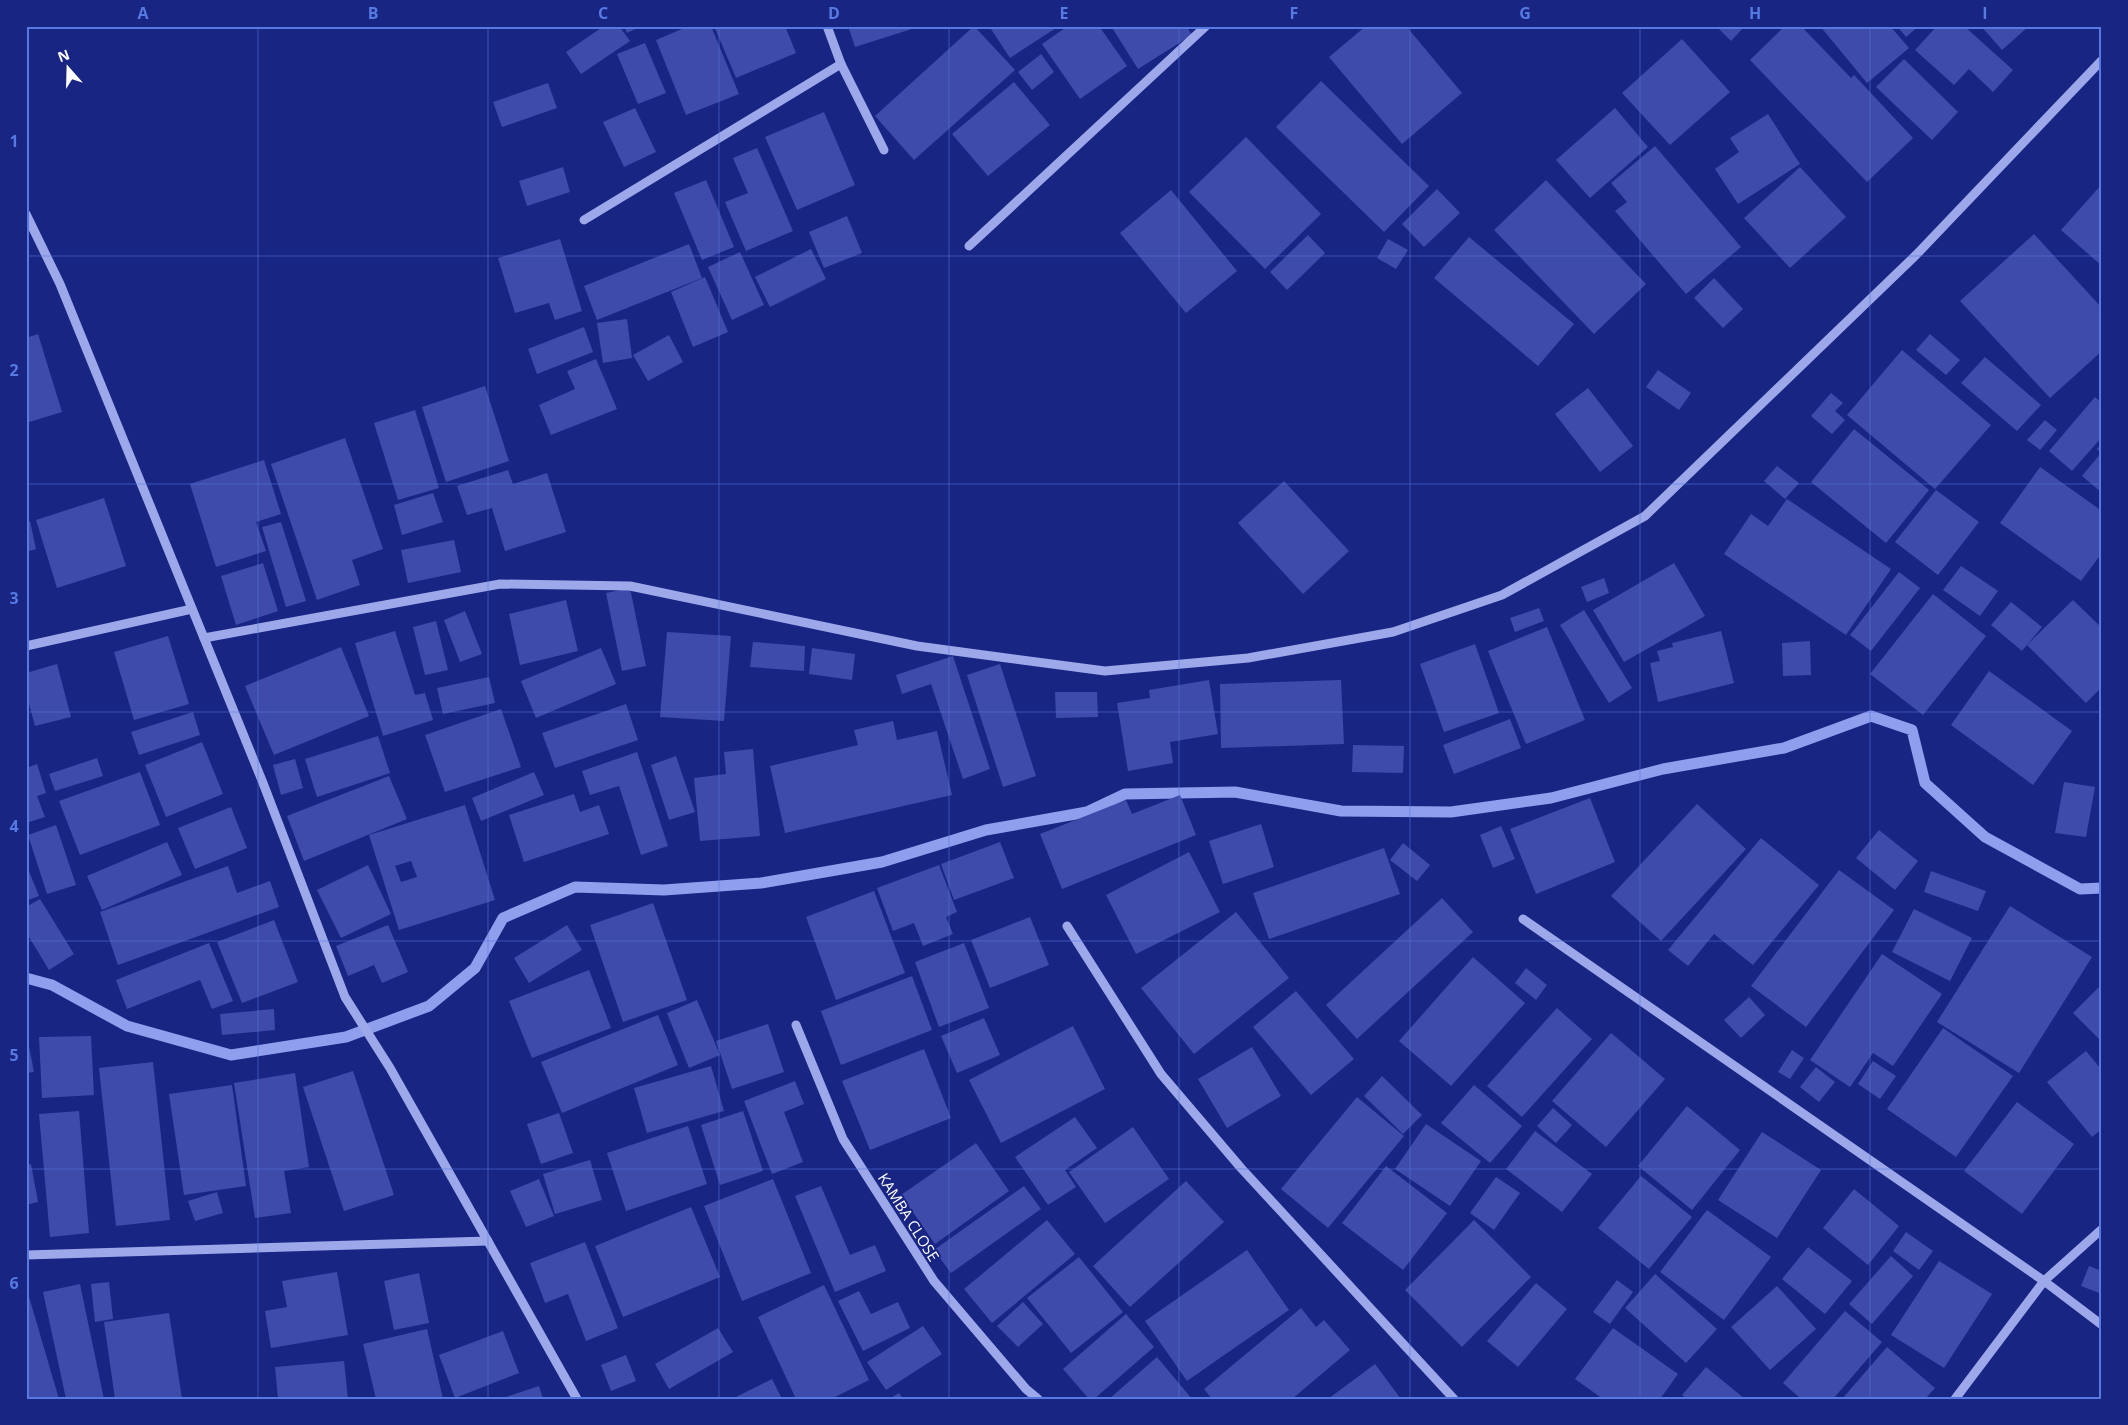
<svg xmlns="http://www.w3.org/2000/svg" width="2128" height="1425" font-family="'Open Sans',sans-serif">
	<rect width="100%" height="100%" fill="#192583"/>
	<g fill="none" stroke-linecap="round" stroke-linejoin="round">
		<path stroke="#909eee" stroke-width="11" d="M26,978L52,985L127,1026L231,1055L346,1037L429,1006L475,968L503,918L575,887L664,890L761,883L882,862L986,830L1087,812L1125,794L1235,792L1341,811L1451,812L1551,798L1663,769L1784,748L1871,716L1912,730L1925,783L1985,837L2080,889L2102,888"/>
	</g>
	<g fill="#3e4baa" fill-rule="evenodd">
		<path d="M604,26H619L630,41L581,74L566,52Z"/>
		<path d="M624,26H641L627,33Z"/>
		<path d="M689,26H711L739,94L686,115L656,40Z"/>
		<path d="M714,26H785L796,53L736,78Z"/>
		<path d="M848,26H918V27L855,47Z"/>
		<path d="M974,26L1015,70L914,160L875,116Z"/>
		<path d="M989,26H1059L1010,58Z"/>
		<path d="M1068,26H1099L1127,66L1080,99L1042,44Z"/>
		<path d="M1111,26H1186L1192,35L1138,69Z"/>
		<path d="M1366,26H1406L1462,93L1402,144L1329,57Z"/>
		<path d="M1716,26H1745L1731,41Z"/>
		<path d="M1785,26H1801L1851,78L1854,75L1913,138L1867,182L1750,60Z"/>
		<path d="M1820,26H1890L1909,48L1867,83Z"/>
		<path d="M1897,26H1919L1906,37Z"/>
		<path d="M1937,26H1964L2013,70L1993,92L1969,69L1954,85L1915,50Z"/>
		<path d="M1981,26H2029L2002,50Z"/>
		<path d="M1682,39L1730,92L1670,145L1622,93Z"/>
		<path d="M645,43L666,93L638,104L617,54Z"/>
		<path d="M1041,54L1054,72L1032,90L1018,72Z"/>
		<path d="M1904,59L1958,112L1932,140L1876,87Z"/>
		<path d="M1321,81L1429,186L1384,232L1276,127Z"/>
		<path d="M1014,82L1050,125L988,176L952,134Z"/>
		<path d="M548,83L557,108L502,127L493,102Z"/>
		<path d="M635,108L656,152L624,167L603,122Z"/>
		<path d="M1615,108L1648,147L1590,198L1556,160Z"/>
		<path d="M824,112L855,185L797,210L765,137Z"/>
		<path d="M1768,114L1800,164L1738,204L1715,169L1739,152L1730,138Z"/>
		<path d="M1246,137L1321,214L1265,269L1189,192Z"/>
		<path d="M1655,146L1741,247L1686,294L1615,211L1627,202L1611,183Z"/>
		<path d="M757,148L793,231L746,251L725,202L748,193L733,158Z"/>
		<path d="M563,167L570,192L527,206L519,181Z"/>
		<path d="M1800,167L1846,217L1790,268L1744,218Z"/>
		<path d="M706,180L734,247L702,260L674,193Z"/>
		<path d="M1546,180L1646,284L1594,334L1494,230Z"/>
		<path d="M2102,184V266L2061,230Z"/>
		<path d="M1437,189L1460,213L1424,247L1402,224Z"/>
		<path d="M1171,190L1237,271L1186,313L1120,233Z"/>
		<path d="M847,216L862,253L824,268L809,232Z"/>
		<path d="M2034,234L2102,308V351L2050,398L1960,301Z"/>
		<path d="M1308,235L1325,253L1287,290L1270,272Z"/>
		<path d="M1469,237L1574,324L1538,366L1434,278Z"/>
		<path d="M560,239L582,311L555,320L549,303L515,313L498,258Z"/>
		<path d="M1388,239L1408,250L1396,269L1377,258Z"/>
		<path d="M689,244L702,278L597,320L584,286Z"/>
		<path d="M811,249L826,279L770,307L755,277Z"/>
		<path d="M740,252L764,305L732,320L708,267Z"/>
		<path d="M705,277L728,332L693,347L671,292Z"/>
		<path d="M1714,278L1743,309L1723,328L1694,298Z"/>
		<path d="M627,319L632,358L603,363L597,323Z"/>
		<path d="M584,327L593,352L537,374L528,349Z"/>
		<path d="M38,334L62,412L26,423V338Z"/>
		<path d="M1930,334L1960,360L1946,375L1916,350Z"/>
		<path d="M669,335L683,362L648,381L633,355Z"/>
		<path d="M1902,350L1991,425L1935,489L1847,415Z"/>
		<path d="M1985,357L2041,405L2017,431L1961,383Z"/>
		<path d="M596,359L617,409L551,435L539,405L575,389L567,371Z"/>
		<path d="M1658,370L1691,393L1679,410L1646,387Z"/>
		<path d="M485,386L509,461L446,482L422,407Z"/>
		<path d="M1588,388L1633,446L1600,472L1555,414Z"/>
		<path d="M1831,393L1843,403L1835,411L1845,420L1832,434L1811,416Z"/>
		<path d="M2095,397L2102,403V437L2072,471L2049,451Z"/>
		<path d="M415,410L439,488L398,500L374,423Z"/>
		<path d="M2045,420L2057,430L2040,450L2027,440Z"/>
		<path d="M1854,429L1929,490L1886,543L1811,482Z"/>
		<path d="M345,438L383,549L352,560L360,585L317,600L271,464Z"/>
		<path d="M2102,443V493L2082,476L2101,453L2097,449Z"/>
		<path d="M264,460L281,514L256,522L266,551L216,567L190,484Z"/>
		<path d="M1777,466L1799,483L1785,499L1764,481Z"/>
		<path d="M2040,467L2102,511V553L2081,581L2000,523Z"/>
		<path d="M508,470L513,484L547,473L566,532L505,551L492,508L467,515L457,486Z"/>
		<path d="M1284,481L1349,551L1303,594L1238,523Z"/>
		<path d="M1936,490L1979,522L1938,575L1895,542Z"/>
		<path d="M433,493L443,522L402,535L394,505Z"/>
		<path d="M104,498L126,566L57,588L36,520Z"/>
		<path d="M1787,499L1891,569L1846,635L1724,554L1751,514L1768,526Z"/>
		<path d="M30,521L36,549L26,552V522Z"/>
		<path d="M281,522L306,601L286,607L262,527Z"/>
		<path d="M454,540L461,572L408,583L401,550Z"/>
		<path d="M263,563L278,611L236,625L221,576Z"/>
		<path d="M1674,563L1705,616L1624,662L1593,610Z"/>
		<path d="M1961,566L1998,591L1980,616L1943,590Z"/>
		<path d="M1899,572L1920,588L1871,651L1850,635Z"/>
		<path d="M1604,578L1609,593L1587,602L1581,587Z"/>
		<path d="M630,588L646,666L622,671L606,593Z"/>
		<path d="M1933,594L1986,636L1923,715L1870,674Z"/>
		<path d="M566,600L578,651L520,665L509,614Z"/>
		<path d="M2073,600L2102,628V687L2086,703L2027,645Z"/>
		<path d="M2011,602L2042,627L2022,651L1991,625Z"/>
		<path d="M1539,608L1544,621L1515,632L1510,618Z"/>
		<path d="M1584,610L1632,688L1609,703L1560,625Z"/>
		<path d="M465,611L482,654L460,662L444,620Z"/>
		<path d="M436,621L448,670L425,675L413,627Z"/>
		<path d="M1547,627L1585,720L1526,744L1488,651Z"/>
		<path d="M395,631L415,695L425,693L433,720L383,736L355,643Z"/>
		<path d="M1721,631L1734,683L1658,702L1650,663L1660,661L1657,651L1673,647L1672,643Z"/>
		<path d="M667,632L731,636L724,721L660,717Z"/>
		<path d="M168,636L189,704L134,720L114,652Z"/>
		<path d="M1810,641L1811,675L1783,676L1782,643Z"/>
		<path d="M753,642L805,646L804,671L750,667Z"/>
		<path d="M1475,644L1499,713L1444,732L1420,664Z"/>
		<path d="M341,647L369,716L274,755L245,686Z"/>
		<path d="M601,648L616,684L536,718L521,681Z"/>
		<path d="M812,648L855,654L852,680L809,674Z"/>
		<path d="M953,656L990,769L963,779L931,684L902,694L896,675Z"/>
		<path d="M57,664L71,717L35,726L26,693V673Z"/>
		<path d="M1000,664L1036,776L1003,787L967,675Z"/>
		<path d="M1989,671L2072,731L2033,785L1951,725Z"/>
		<path d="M489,677L495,703L443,714L437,688Z"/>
		<path d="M1209,680L1218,734L1170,742L1173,763L1128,771L1117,703L1150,698L1149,690Z"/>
		<path d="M1341,680L1344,744L1221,748L1220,684Z"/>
		<path d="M1055,692H1097L1098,717L1056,718Z"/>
		<path d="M626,704L638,740L555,768L542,733Z"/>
		<path d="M501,709L521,767L445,792L425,735Z"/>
		<path d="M193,712L200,735L139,755L131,732Z"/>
		<path d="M1510,719L1521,748L1454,774L1443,745Z"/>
		<path d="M893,721L897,740L937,731L952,795L785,833L770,766L858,745L854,730Z"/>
		<path d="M378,736L390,773L317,797L305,759Z"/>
		<path d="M202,742L223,794L166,817L145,765Z"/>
		<path d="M1353,745L1404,746L1403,773L1352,772Z"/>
		<path d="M753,749L760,836L700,841L694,778L726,774L724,752Z"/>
		<path d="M637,752L668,846L641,855L619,786L590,795L582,771Z"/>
		<path d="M676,756L695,812L669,820L651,765Z"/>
		<path d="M97,758L103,776L55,791L49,774Z"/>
		<path d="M295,759L303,788L281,795L273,765Z"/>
		<path d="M37,764L46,793L37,796L45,817L26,823V768Z"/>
		<path d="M140,772L160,825L80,855L59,801Z"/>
		<path d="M534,772L544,795L481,821L472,798Z"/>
		<path d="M389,776L407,819L304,861L287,816Z"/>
		<path d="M2064,782L2095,787L2086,837L2055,833Z"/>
		<path d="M574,794L580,812L599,805L609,834L524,862L509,815Z"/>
		<path d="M1180,795L1196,835L1062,889L1040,834L1126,800L1132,814Z"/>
		<path d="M1590,798L1615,862L1536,894L1510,829Z"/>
		<path d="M1697,804L1746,849L1661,941L1611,896Z"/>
		<path d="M465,805L495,900L399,930L369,835ZM411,861L417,877L401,882L395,866Z"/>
		<path d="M231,807L247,848L195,869L178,828Z"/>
		<path d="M1261,824L1274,867L1223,884L1209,841Z"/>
		<path d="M56,825L76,885L47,894L28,835Z"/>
		<path d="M1501,826L1515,859L1493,868L1480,835Z"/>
		<path d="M1879,830L1918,861L1895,890L1856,858Z"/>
		<path d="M1761,838L1819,885L1753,965L1714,934L1688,966L1668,950Z"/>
		<path d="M167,842L182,875L102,910L87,876Z"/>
		<path d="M1000,842L1014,878L954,900L941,864Z"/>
		<path d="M1403,843L1430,865L1417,881L1390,860Z"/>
		<path d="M1384,848L1400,894L1269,939L1253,893Z"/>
		<path d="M1189,852L1220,912L1136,954L1106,895Z"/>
		<path d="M26,864L39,896L26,901Z"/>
		<path d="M368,865L391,914L341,938L317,890Z"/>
		<path d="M939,865L957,912L946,917L953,934L923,946L914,923L893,931L877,888Z"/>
		<path d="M228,866L237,893L270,881L279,907L118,965L100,912Z"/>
		<path d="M1839,870L1894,910L1806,1027L1751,986Z"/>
		<path d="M1931,871L1986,891L1978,911L1924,892Z"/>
		<path d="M874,891L905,973L836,1000L806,917Z"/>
		<path d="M1442,898L1473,932L1357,1039L1326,1005Z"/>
		<path d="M40,899L74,954L49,970L26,932V907Z"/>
		<path d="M653,903L687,1000L623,1022L590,925Z"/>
		<path d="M2010,906L2092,957L2019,1073L1937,1022Z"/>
		<path d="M1914,909L1972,938L1950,981L1892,952Z"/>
		<path d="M1236,912L1289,978L1194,1054L1141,988Z"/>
		<path d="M1030,917L1049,965L990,988L971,940Z"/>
		<path d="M274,920L298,982L242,1003L217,942Z"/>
		<path d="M388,925L408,972L382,983L374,965L348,976L336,946Z"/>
		<path d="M567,925L582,950L529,983L514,958Z"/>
		<path d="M209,943L233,1001L212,1009L200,980L127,1009L116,980Z"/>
		<path d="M964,943L989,1008L939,1027L915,962Z"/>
		<path d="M1882,954L1942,994L1893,1066L1873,1053L1850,1087L1810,1060Z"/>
		<path d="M1473,957L1525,1003L1451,1086L1399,1041Z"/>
		<path d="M1526,968L1547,985L1536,1000L1515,983Z"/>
		<path d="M589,970L611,1028L532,1058L509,1001Z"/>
		<path d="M912,976L932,1030L841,1065L821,1011Z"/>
		<path d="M2102,984V1042L2073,1013Z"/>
		<path d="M1296,991L1354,1059L1311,1095L1253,1027Z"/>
		<path d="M1749,997L1765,1015L1741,1038L1724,1020Z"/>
		<path d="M697,1000L720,1055L689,1068L667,1013Z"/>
		<path d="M1557,1008L1592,1039L1522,1117L1487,1086Z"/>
		<path d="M274,1009L275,1030L222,1035L220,1014Z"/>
		<path d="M658,1015L678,1065L562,1113L541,1062Z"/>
		<path d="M984,1018L1000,1055L957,1073L941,1036Z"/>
		<path d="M768,1024L784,1072L732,1089L716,1041Z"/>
		<path d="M1073,1026L1105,1089L1001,1143L969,1080Z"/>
		<path d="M1943,1028L2013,1076L1956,1157L1887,1109Z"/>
		<path d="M26,1031L34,1072L26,1073Z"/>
		<path d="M1611,1033L1665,1079L1606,1147L1552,1101Z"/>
		<path d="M91,1036L94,1095L42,1098L39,1037Z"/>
		<path d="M1252,1047L1281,1096L1227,1128L1198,1079Z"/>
		<path d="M924,1049L951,1118L870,1150L842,1081Z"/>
		<path d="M1792,1050L1804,1058L1790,1079L1778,1072Z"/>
		<path d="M2086,1051L2102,1070V1129L2092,1137L2047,1082Z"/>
		<path d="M1873,1061L1896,1076L1880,1099L1858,1084Z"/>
		<path d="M153,1062L170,1220L116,1226L99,1068Z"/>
		<path d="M711,1066L724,1111L647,1133L634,1088Z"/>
		<path d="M1816,1067L1835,1082L1819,1102L1800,1087Z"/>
		<path d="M353,1071L394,1195L344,1211L303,1087Z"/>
		<path d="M295,1073L309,1167L284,1171L291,1213L255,1218L234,1083Z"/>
		<path d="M1382,1076L1422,1115L1403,1134L1364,1096Z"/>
		<path d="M795,1081L804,1104L784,1112L803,1162L772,1174L744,1101Z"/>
		<path d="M232,1085L246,1186L184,1195L169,1094Z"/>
		<path d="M1474,1085L1522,1126L1490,1163L1441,1123Z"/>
		<path d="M1357,1097L1404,1136L1328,1228L1281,1189Z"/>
		<path d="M2017,1102L2074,1144L2022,1214L1964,1171Z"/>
		<path d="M1687,1106L1740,1150L1692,1210L1638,1166Z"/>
		<path d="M1553,1108L1572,1125L1556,1143L1537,1126Z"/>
		<path d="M79,1111L89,1233L50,1237L39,1114Z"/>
		<path d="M743,1111L763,1171L720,1185L701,1125Z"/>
		<path d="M559,1113L573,1153L541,1164L527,1124Z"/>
		<path d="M1075,1117L1097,1148L1065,1170L1076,1187L1048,1205L1015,1157Z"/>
		<path d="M1426,1124L1481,1161L1450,1206L1395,1169Z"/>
		<path d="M688,1126L707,1184L626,1211L607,1153Z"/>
		<path d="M1133,1127L1169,1179L1105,1223L1069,1172Z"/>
		<path d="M1535,1131L1592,1174L1562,1212L1506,1169Z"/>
		<path d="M1762,1132L1821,1170L1777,1238L1718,1200Z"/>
		<path d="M976,1143L1009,1191L935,1244L901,1195Z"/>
		<path d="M590,1160L602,1200L555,1214L543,1174Z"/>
		<path d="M31,1164L38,1202L26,1205V1165Z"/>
		<path d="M1386,1166L1447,1213L1403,1270L1342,1223Z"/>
		<path d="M1641,1176L1692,1217L1649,1269L1598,1228Z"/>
		<path d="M1496,1177L1520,1193L1494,1230L1470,1213Z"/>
		<path d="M539,1179L554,1216L526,1227L510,1191Z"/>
		<path d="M773,1179L811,1273L742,1301L704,1206Z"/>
		<path d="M1186,1181L1224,1222L1130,1307L1093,1266Z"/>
		<path d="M821,1186L850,1255L875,1245L886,1271L835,1292L795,1196Z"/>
		<path d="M1024,1186L1041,1209L951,1273L934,1250Z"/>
		<path d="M1854,1189L1899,1226L1868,1265L1823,1228Z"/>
		<path d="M217,1192L223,1213L195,1221L188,1201Z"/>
		<path d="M691,1207L720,1277L623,1317L595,1246Z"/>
		<path d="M1707,1210L1771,1257L1724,1320L1660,1272Z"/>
		<path d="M1047,1220L1075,1254L992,1323L964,1289Z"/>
		<path d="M1474,1220L1531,1277L1462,1347L1405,1290Z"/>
		<path d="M1906,1232L1933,1251L1919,1270L1893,1251Z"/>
		<path d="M585,1242L618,1328L586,1341L568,1294L545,1303L530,1263Z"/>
		<path d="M1808,1247L1852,1281L1825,1314L1782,1279Z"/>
		<path d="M1247,1250L1289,1310L1187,1381L1145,1321Z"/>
		<path d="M1891,1256L1913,1276L1872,1324L1849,1304Z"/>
		<path d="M1079,1257L1123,1312L1071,1353L1027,1298Z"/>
		<path d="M1939,1261L1992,1294L1944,1368L1891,1335Z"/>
		<path d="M2089,1266L2102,1271V1294L2081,1286Z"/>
		<path d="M337,1272L348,1335L271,1348L265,1311L287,1307L282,1281Z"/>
		<path d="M419,1273L429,1323L394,1330L384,1281Z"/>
		<path d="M1655,1274L1717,1329L1686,1363L1625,1308Z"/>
		<path d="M1617,1280L1633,1292L1610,1324L1593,1312Z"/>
		<path d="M109,1282L113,1319L95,1322L91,1284Z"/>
		<path d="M1536,1283L1567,1309L1518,1367L1487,1341Z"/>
		<path d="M80,1284L104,1399H66L43,1292Z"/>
		<path d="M824,1285L869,1380L831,1399H796L758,1317Z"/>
		<path d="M1777,1286L1816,1329L1770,1370L1731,1327Z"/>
		<path d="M26,1290H27L59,1399H26Z"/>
		<path d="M859,1291L871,1314L898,1302L910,1328L863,1351L838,1301Z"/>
		<path d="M1023,1302L1043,1324L1018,1347L997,1326Z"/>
		<path d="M1301,1308L1316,1327L1324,1320L1350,1350L1292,1399H1212L1204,1389Z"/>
		<path d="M1845,1311L1882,1342L1833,1399H1801L1783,1383Z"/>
		<path d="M169,1313L182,1399H115L104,1322Z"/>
		<path d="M1126,1314L1154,1347L1094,1399H1089L1063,1369Z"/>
		<path d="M923,1326L942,1354L886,1390L867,1362Z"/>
		<path d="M718,1328L733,1352L669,1389L655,1364Z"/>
		<path d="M1613,1328L1678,1374L1660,1399H1603L1575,1379Z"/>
		<path d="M427,1329L443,1399H376L363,1344Z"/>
		<path d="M503,1331L519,1373L455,1398L439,1355Z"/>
		<path d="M1887,1347L1935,1388L1925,1399H1842Z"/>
		<path d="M626,1355L636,1381L611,1391L601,1365Z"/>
		<path d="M1157,1357L1192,1399H1109Z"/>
		<path d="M344,1361L348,1399H278L275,1367Z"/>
		<path d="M1375,1364L1401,1399H1328Z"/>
		<path d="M1706,1367L1745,1399H1687L1682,1395Z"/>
		<path d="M772,1379L782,1399H732Z"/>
		<path d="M539,1386L543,1399H503V1398Z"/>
		<path d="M899,1393L903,1399H889Z"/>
	</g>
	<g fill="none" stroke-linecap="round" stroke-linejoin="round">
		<g stroke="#9da8eb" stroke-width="9">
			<path d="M827,26L841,64L884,150"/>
			<path d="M26,214L60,284L204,638L263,783L345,997L390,1068L577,1399"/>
			<path d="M584,220L841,64"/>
			<path d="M969,246L1206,26"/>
			<path d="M204,638L500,584L630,586L917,646L1105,671L1248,658L1393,632L1502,595L1645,516L1916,255L2102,60"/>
			<path d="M26,646L192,609"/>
			<path d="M1523,919L2044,1281L2102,1325"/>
			<path d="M1067,926L1161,1074L1241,1168L1454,1399"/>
			<path d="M796,1025L843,1139L934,1281L1026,1389L1038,1399"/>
			<path d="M26,1255L488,1241"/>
			<path d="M1955,1399L2044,1281L2102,1229"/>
		</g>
	</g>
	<path fill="none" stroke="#567ae2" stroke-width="1" stroke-opacity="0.55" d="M258,26V1399M488,26V1399M719,26V1399M949,26V1399M1179,26V1399M1410,26V1399M1640,26V1399M1870,26V1399M26,256H2102M26,484H2102M26,712H2102M26,941H2102M26,1169H2102"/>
	<g text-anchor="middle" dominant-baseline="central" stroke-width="4" stroke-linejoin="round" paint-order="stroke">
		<g font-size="15" fill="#fff" stroke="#192583">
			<text transform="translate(909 1217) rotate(58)">KAMBA CLOSE</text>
		</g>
	</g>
	<rect width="2128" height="1425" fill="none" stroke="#192583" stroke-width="55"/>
	<g transform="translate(68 68) rotate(340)" stroke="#192583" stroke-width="4" paint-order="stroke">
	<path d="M0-4L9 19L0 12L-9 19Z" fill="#ffffff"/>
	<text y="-8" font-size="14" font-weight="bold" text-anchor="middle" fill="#ffffff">N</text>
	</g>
	<rect x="28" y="28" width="2072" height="1370" fill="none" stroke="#567ae2" stroke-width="2"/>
	<g font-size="16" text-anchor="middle" font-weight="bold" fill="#567ae2">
		<text x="143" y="19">A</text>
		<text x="373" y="19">B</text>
		<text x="603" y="19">C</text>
		<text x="834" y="19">D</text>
		<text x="1064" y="19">E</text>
		<text x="1294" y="19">F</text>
		<text x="1525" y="19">G</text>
		<text x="1755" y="19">H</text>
		<text x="1985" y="19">I</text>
		<text x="14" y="147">1</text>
		<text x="14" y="376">2</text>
		<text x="14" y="604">3</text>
		<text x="14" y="832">4</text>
		<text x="14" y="1061">5</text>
		<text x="14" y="1289">6</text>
	</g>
</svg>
